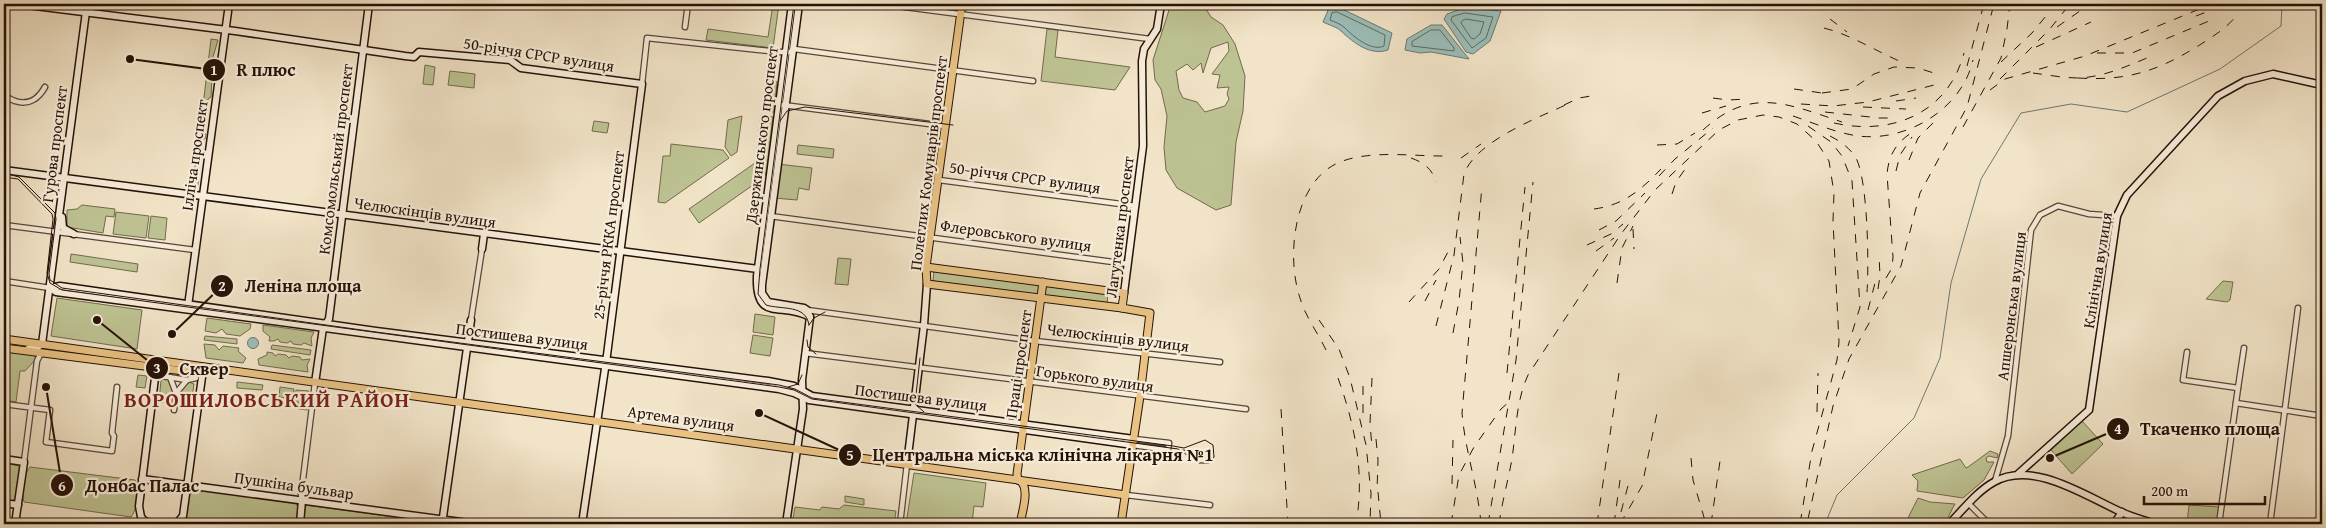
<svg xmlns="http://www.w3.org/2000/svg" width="2326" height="528" font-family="'Gentium Book Plus',serif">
	<rect width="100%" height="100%" fill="#f2e4c8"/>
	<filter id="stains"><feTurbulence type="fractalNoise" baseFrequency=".004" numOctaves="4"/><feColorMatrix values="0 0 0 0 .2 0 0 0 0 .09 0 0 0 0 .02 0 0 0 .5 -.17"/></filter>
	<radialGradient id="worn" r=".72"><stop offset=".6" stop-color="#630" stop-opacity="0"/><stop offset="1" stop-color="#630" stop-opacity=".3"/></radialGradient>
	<g fill="#bec393" stroke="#726a4c" fill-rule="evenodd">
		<path d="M773,4H779L773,48L706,40L708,29L768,37Z"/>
		<path d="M1171,4H1203L1211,17L1223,25L1235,44L1245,76L1243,111L1236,142L1231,205L1216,210L1177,188L1166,170L1164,147L1167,116L1161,89L1155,80L1153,60ZM1228,42L1229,51L1212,74L1220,75L1217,88L1229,87L1227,94L1229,99L1225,106L1205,112L1197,102L1183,98L1179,90L1176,71L1187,64L1193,70L1201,63L1203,73L1211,48Z"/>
		<path d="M1047,29L1058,30L1055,57L1130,67L1115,90L1041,81Z"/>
		<path d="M211,39L218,40L213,57L211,97L208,99L203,133L206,134L205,139L198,138L202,115H204L202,114Z"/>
		<path d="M425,65L435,67L433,85L423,84Z"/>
		<path d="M450,71L475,74L474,88L448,85Z"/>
		<path d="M767,74L771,78L766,111H762Z"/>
		<path d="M772,79L777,82L774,112H768Z"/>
		<path d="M761,115L766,116L759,164L763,178L699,223L689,209L755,163Z"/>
		<path d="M742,116L737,152L731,156L725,147L728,120Z"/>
		<path d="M767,116L773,117L766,176L762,162Z"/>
		<path d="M594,121L609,123L607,133L592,131Z"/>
		<path d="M671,144L723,150L729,158L665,203L658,202L663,156H670Z"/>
		<path d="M798,145L834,149L833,158L797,154Z"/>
		<path d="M196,160H199L198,185H192Z"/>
		<path d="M778,164L812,168L809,190L799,188L797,200L774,198Z"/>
		<path d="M82,205L115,209L114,217L106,216L103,233L67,227V210L77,209Z"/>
		<path d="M116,212L149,216L146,238L113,234Z"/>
		<path d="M151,216L167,218L165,240L148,238Z"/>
		<path d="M71,254L138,264L137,272L70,262Z"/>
		<path d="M838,258L851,259L848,285L835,284Z"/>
		<path d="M934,270L1040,283L1039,295L933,281Z"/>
		<path d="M2223,281L2233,282L2230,300L2227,302L2206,299Z"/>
		<path d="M1046,285L1108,293L1107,304L1044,296Z"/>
		<path d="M57,298L142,310L137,349L51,336Z"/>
		<path d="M755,314L775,317L773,335L753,332Z"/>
		<path d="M207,318L251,324L250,329L240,336L226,334L222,329L216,333L205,331Z"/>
		<path d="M263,325L314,332L311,338L312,346L304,343L301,345L293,344L291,341L287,343L280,342L278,339L274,341H269L270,337L263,331Z"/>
		<path d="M753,335L773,338L770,356L750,353Z"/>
		<path d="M205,336L237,339V344L204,340Z"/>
		<path d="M204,344L215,345L219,350L223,346L239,348L238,351L246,358L243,363L206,358Z"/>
		<path d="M272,345L311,350L310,355L271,349Z"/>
		<path d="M4,351L34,355L36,359L25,371H20L16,402L4,400Z"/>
		<path d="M267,352L273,353L275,356L278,354L286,355L289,358L292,356L300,357L302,360L310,359L307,365L308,372L259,365L258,359L267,355Z"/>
		<path d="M138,375L147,376L145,388L136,387Z"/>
		<path d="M164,378L169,379L173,394L162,403L159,400L161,381Z"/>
		<path d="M186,381L194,384L191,404L188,406L178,394Z"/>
		<path d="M237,382L263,385L262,390L237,388Z"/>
		<path d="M280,387L294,389L293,399L279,397Z"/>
		<path d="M296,390L309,391L307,410L299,409L298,402L295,400Z"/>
		<path d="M2082,421L2103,444L2072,474L2051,450Z"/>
		<path d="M1990,451L1998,454L1997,458L1989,456L1986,458L1987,462H1994L1984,480L1963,498L1917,491L1918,481L1912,475L1960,459L1966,468L1968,467Z"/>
		<path d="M4,463L20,466L16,498L12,501L4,500Z"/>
		<path d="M30,467L135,480C140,487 137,511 131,517L24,502C21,493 23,475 30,467Z"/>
		<path d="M914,473L986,483L983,507L974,506L972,524H906Z"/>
		<path d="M194,488L295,502L298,507L296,524H188C184,517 187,492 194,488Z"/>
		<path d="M845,496L864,499V505L845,502Z"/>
		<path d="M1918,498L1930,502L1955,504C1952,508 1950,515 1947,519C1938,528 1918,525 1906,522Z"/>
		<path d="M306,505L438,523L439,524H302Z"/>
		<path d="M844,505L896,511L894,524H792L795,507L820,510L822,507L839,509Z"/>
		<path d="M2189,505L2219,507L2217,524H2187Z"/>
	</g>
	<g fill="#9bbeb9" stroke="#6c7971">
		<path d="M1338,7L1392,33L1388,50C1370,56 1354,43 1341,31C1337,27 1329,25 1323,22L1329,8Z"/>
		<path d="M1464,8L1501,11L1490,41L1473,54L1466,52L1444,19L1447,14Z"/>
		<path d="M1431,25H1442L1469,59L1431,52L1420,53L1405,50L1407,39Z"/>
		<circle cx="253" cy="343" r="5.5"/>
	</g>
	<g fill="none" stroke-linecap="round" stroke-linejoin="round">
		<g stroke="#606860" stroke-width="1">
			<path d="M1337,12L1385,35L1384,46C1371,52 1353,36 1345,28C1341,24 1335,22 1330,20L1332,13Z"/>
			<path d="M1465,13L1493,17L1486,38L1472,48L1451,20L1452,17Z"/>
			<path d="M1466,19L1484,22L1480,34L1474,39L1471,38L1461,23L1462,21Z"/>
			<path d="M1431,30H1440L1454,48V51L1412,46V42Z"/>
		</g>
		<path stroke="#6c7971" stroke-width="1" d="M1825,524L1837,495L1914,418L1940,358L1951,283L1981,179L2021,113L2071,104L2127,112L2220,69L2281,26L2282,4"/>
		<g stroke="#584636" stroke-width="7">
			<g id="street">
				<path d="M882,4L1150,39"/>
				<path d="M685,27L688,4"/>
				<path d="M642,84L647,38L779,52H791L794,49L1033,81"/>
				<path d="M4,96C8,97 11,100 15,101C29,106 39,98 45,87"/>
				<path d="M783,105L945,126"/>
				<path d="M939,180L1136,206"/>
				<path d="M770,216L1128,264"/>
				<path d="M4,225L195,250"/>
				<path d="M4,281L50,288"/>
				<path d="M807,310L1035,341L1220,362"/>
				<path d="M471,320L482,249"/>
				<path d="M2187,352L2183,380L2238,388L2219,524"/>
				<path d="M805,353L1246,409"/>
				<path d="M162,376L187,380L196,378"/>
				<path d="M170,377L176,393L174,410"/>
				<path d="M2238,388L2244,348"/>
				<path d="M176,393L187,380"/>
				<path d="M2236,403L2322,416"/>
				<path d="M4,404L50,410L46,442L112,451L114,436L112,433L117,387"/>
				<path d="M1133,445L1168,450L1169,443L1134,439"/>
				<path d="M24,462L37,361L41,353"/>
				<path d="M1995,481L2008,436L2031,230L2040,215L2058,206L2089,214L2117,216"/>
				<path d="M1126,495L1210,505"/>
				<path d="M302,500L301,495L315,383"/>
				<path d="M1969,504L1989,524"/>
				<path d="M900,524L907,464"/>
				<path d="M2270,524L2298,308"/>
			</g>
		</g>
		<g stroke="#251106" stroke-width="9">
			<g id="secondary">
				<path d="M19,4L235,31L405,56L414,57L419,52L510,60L521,68L642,84L607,355L582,524"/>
				<path d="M792,4L757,276C755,324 782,301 810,317"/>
				<path d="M4,170L758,269"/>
				<path d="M62,217L63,228L74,234"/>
				<path d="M482,249L484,234"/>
				<path d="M50,288L60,286L376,331L768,381L794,386L812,396L1134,439"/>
				<path d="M50,288L56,292L779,389L794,393L809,400L1133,445"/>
				<path d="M1124,293L1143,146L1142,61L1144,49L1157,29L1161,4"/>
				<path d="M188,306L229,4"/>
				<path d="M28,349H35L42,344L87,4"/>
				<path d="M315,383L323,328L329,319L369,4"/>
				<path d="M4,459L24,462L15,524"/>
				<path d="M907,464L924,325L927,284"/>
				<path d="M2018,474L2089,410L2117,216L2127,195L2218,96L2245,81L2273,74L2322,85"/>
				<path d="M142,479L476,524"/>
				<path d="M4,503L18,505"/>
				<path d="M146,522L162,524"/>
				<path d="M147,524L141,517L139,506L157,362"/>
				<path d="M173,524L177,523L183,516L202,377V370L198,367"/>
				<path d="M300,524L302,500"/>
				<path d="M442,524L471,320"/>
				<path d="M786,524L803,409L802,380L810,317L807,310L804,308L768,302L762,293V285L799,4"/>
				<path d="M1949,524C1963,510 1976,492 1994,482C2032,460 2084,495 2119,511C2131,517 2144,520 2156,524"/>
				<path d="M2114,524L2122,512"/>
			</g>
		</g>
		<g stroke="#251106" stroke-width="9">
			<g id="primary">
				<path d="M962,4L926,267L927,284L1122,308"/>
				<path d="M926,267L1124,293L1122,308L1150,313L1140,396L1121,524"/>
				<path d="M4,339L1126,495"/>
				<path d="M4,348L191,372L206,369"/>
				<path d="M1018,480L1017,474L1043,282"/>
				<path d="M1019,480C1031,487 1022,512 1020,524"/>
			</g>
		</g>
		<use href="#street" stroke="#f7eddb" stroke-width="4.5"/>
		<use href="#secondary" stroke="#f7eddb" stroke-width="6"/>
		<use href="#primary" stroke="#e9c284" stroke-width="7"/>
		<g stroke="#251106" stroke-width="1">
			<path d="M794,4L760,269L758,294L766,305C782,310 806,304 809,325"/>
			<path d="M780,121L787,111L805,107L953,125"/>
			<path d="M4,173L19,177L55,213L56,219L49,274L50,280L62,288L376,332L779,385L795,389L812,398L1173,446L1184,448L1205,440L1213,445L1214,457L1209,463H1199L1178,449L812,399L794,390L779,387L62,290L50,283L47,273L53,219L52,214L18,179L4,177"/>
			<path d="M809,325L814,318L825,312"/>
			<path d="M807,340L808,347L816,354"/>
			<path d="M920,358L915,404L924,412"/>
			<path d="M788,387L798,384L802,375"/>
			<path d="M1183,450L1209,454"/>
		</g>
		<g stroke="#251106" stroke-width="1" stroke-dasharray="9 9" stroke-linecap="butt">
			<path d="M1913,9L1924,4"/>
			<path d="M2196,16L2222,6"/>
			<path d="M1830,19L1847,32"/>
			<path d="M2057,27L2090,4"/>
			<path d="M1824,28C1852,35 1877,52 1904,63"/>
			<path d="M2036,47L2091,22"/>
			<path d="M2097,53H2132L2209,21"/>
			<path d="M2001,62L2032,33L2046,16"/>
			<path d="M1967,66L1984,4"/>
			<path d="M2033,73C2048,75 2064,78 2079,78C2103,77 2125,67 2147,58"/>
			<path d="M2078,78C2126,81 2156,72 2198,46C2212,37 2226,29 2237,15"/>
			<path d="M2000,79L2049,30L2070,4"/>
			<path d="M1794,89L1829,94"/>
			<path d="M1990,90L2005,79L2085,56L2202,8"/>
			<path d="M1822,93L1852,89L1874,74L1894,67L1918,68L1937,74"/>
			<path d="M1713,98L1728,100L1747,99"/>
			<path d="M1896,101L1916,98"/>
			<path d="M1801,104L1833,106L1868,102L1942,83"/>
			<path d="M1564,105L1579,98L1597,95"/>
			<path d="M1863,107L1906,109"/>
			<path d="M1825,112L1879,118H1893"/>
			<path d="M1702,113L1726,106"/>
			<path d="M1793,116C1814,123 1836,133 1858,136C1907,142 1962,109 1973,60"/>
			<path d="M1834,123C1891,136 1948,114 1964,53"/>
			<path d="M1808,126L1831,142L1842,156L1852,181L1860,307L1848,346"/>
			<path d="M1963,127L2001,58L2007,29L2010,4"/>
			<path d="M1703,130C1751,86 1788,104 1842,122"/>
			<path d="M1830,136C1840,141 1850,148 1856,158C1868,181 1869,265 1867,292"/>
			<path d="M1657,145L1677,144L1695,133"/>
			<path d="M1411,158C1425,163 1432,169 1436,182"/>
			<path d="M1461,158L1481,144"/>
			<path d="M1909,160L1918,138L1936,120"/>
			<path d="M1896,171L1900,155L1912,137"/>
			<path d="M1659,176L1675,159L1713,128"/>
			<path d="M1672,194L1676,182L1688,165"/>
			<path d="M1594,209C1624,205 1641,190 1661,169"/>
			<path d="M1633,229L1634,249"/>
			<path d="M1599,230L1616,221L1645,193"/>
			<path d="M1587,245L1611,234L1623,224"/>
			<path d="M1596,251L1614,238"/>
			<path d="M1886,278L1892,268L1893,257L1887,174C1889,153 1897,142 1914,131"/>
			<path d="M1617,283L1622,248L1633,226"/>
			<path d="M1878,289L1880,276L1879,254"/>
			<path d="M1425,301L1436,280"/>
			<path d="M1409,302L1439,269L1450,248"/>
			<path d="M1868,310L1875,283"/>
			<path d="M1319,320L1339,349L1350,378L1366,445L1371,493L1370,524"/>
			<path d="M1436,326L1454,255L1464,174C1477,140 1538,118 1570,103"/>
			<path d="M1453,333L1459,301L1463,263L1460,237"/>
			<path d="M1326,350C1318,333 1305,316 1300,298C1286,257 1293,181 1340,162C1371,150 1410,156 1443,156"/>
			<path d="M1507,373L1525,187"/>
			<path d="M1338,378C1355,425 1365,474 1356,524"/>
			<path d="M1372,378L1370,424L1372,447"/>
			<path d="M1281,409L1288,524"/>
			<path d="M1817,412L1818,373"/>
			<path d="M1363,413V378"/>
			<path d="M1376,439L1378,460L1377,491"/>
			<path d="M1691,458L1693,480L1706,524"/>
			<path d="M1452,484L1453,440"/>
			<path d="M1378,492L1381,524"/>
			<path d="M1621,512L1629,482"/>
			<path d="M1808,519L1833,406L1849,359L1901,266L1920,193L1967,107L1994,4"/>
			<path d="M1451,524L1459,475L1474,447L1501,409L1509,402"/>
			<path d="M1481,524C1478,486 1465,451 1462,413L1482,186"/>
			<path d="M1488,524L1516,360L1533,182"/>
			<path d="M1499,524C1502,502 1508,481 1512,459C1516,431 1516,401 1528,375L1621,234L1655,190L1719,130L1738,120L1763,115L1779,117L1797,124L1816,141L1829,161L1834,193L1833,221L1839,342L1837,360L1812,451L1800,524"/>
			<path d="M1597,524L1619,373"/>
			<path d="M1614,524L1620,480"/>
			<path d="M1620,524L1642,486L1657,413"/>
			<path d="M1694,524L1695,520"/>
			<path d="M1711,524L1720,461"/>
		</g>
	</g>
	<g text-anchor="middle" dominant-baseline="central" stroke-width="4.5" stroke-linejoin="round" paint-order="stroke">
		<g font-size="16" fill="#251106" stroke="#f7eddb">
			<text transform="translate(539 54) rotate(9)">50-річчя СРСР вулиця</text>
			<text transform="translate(761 135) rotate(-83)">Дзержинського проспект</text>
			<text transform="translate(54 144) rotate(-83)">Гурова проспект</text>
			<text transform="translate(194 155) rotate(-82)">Ілліча проспект</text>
			<text transform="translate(335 159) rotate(-83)">Комсомольський проспект</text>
			<text transform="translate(928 163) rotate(-83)">Полеглих Комунарів проспект</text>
			<text transform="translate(1025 177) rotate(8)">50-річчя СРСР вулиця</text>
			<text transform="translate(425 212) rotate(8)">Челюскінців вулиця</text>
			<text transform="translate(1119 227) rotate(-83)">Лагутенка проспект</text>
			<text transform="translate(608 235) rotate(-83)">25-річчя РККА проспект</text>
			<text transform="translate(1016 235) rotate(8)">Флеровського вулиця</text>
			<text transform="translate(2097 270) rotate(-81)">Клінічна вулиця</text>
			<text transform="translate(2011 306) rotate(-83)">Апшеронська вулиця</text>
			<text transform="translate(522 336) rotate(7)">Постишева вулиця</text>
			<text transform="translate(1118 337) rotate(7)">Челюскінців вулиця</text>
			<text transform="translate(1018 364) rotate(-82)">Праці проспект</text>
			<text transform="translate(1095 378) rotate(8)">Горького вулиця</text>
			<text transform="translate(921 397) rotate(7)">Постишева вулиця</text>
			<text transform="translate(681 418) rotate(8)">Артема вулиця</text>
			<text transform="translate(294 485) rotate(8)">Пушкіна бульвар</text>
		</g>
		<g font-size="21" font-weight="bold" letter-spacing="1" fill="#7a1f14" stroke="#f7eddb">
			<text x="267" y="399">ВОРОШИЛОВСЬКИЙ РАЙОН</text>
		</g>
	</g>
	<path fill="none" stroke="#251106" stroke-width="2" d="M130 59L214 70M172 334L222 286M97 320L157 368M2050 458L2118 429M759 413L850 455M46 387L62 485"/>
	<g fill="#251106" stroke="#f7eddb" stroke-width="2">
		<circle cx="130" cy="59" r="5"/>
		<circle cx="172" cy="334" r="5"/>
		<circle cx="97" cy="320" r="5"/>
		<circle cx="2050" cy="458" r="5"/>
		<circle cx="759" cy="413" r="5"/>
		<circle cx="46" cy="387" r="5"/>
		<circle cx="214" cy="70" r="12"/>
		<circle cx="222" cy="286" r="12"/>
		<circle cx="157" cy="368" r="12"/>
		<circle cx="2118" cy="429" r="12"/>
		<circle cx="850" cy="455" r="12"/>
		<circle cx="62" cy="485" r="12"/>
	</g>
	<g font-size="15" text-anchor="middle" font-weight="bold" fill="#fff">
		<text x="214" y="75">1</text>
		<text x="222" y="291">2</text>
		<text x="157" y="373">3</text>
		<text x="2118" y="434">4</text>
		<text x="850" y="460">5</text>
		<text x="62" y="491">6</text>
	</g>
	<g font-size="18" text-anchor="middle" font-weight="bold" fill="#251106" stroke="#f7eddb" stroke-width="4.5" stroke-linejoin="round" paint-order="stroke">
		<text x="266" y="76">R плюс</text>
		<text x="303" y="292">Леніна площа</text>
		<text x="204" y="375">Сквер</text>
		<text x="2210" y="435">Ткаченко площа</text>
		<text x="1043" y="461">Центральна міська клінічна лікарня №1</text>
		<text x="142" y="492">Донбас Палас</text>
	</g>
	<rect width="2326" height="528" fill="none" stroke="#f2e4c8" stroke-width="20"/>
	<rect x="5" y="5" width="2316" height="518" fill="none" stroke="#251106" stroke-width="2.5"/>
	<rect x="10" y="10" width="2306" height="508" fill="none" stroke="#251106"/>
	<path d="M2144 496v8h121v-8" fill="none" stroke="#251106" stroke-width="2.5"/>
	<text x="2151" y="496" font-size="15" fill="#251106" stroke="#f7eddb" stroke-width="4" paint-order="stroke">200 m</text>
	<rect width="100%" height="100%" filter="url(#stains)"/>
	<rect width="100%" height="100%" fill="url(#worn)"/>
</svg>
